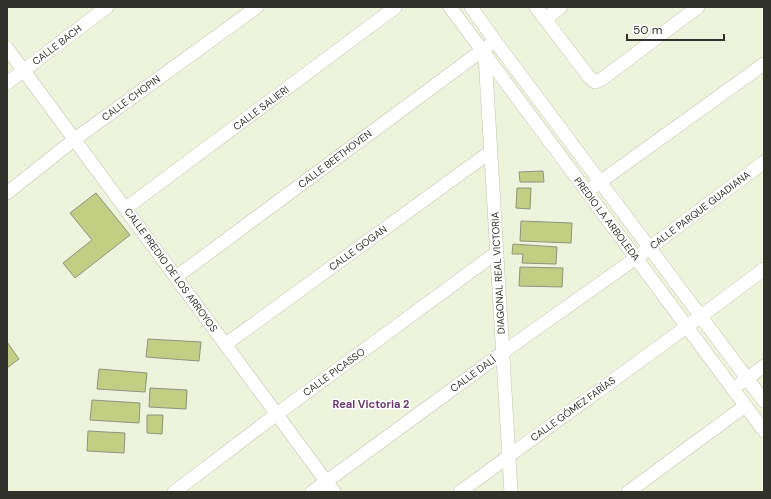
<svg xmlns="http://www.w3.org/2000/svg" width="771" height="499" font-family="'DM Sans',sans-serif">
	<rect width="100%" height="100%" fill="#eef3dc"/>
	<g fill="#c1ce83" stroke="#8f947f">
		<path d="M543,171L544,182H520L519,172Z"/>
		<path d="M517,188H531L530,209L516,208Z"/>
		<path d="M96,193L130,235L75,278L63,263L92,240L70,213Z"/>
		<path d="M521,221L572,223L571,243L520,241Z"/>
		<path d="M513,244L557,247L556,264L522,263L523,254H512Z"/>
		<path d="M520,267L563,268L562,287L519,286Z"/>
		<path d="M148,339L201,342L199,361L146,357Z"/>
		<path d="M7,342L19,359L7,368Z"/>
		<path d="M99,369L147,373L145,392L97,389Z"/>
		<path d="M150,388L187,390L186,409L149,407Z"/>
		<path d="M92,400L140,403L139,423L90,420Z"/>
		<path d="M147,415H163L162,434L147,433Z"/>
		<path d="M88,431L125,433L124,453L87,451Z"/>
	</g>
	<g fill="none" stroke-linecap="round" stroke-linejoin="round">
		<g stroke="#c2c7b1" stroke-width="14">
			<g id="street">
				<path d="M450,7L764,431"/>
				<path d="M471,7L495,41L764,401"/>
				<path d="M536,7L589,77L595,82L602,79L698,7"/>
				<path d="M545,19L561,7"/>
				<path d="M7,48L334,492"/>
				<path d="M485,55L511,492"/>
				<path d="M7,83L107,7"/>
				<path d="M593,187L764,64"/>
				<path d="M7,193L75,139L257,7"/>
				<path d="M126,208L396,7"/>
				<path d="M176,277L488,46"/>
				<path d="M226,344L490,152"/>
				<path d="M741,383L764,366"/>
				<path d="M174,492L277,414L496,253"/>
				<path d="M312,492L502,353L636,258L764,162"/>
				<path d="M460,492C561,417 664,345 764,269"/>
				<path d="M628,492L745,406"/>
			</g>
		</g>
		<use href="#street" stroke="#fff" stroke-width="13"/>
	</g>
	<g text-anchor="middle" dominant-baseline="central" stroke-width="3" stroke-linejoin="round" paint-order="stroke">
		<g font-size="10" fill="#31332a" stroke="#fff">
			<text transform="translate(57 45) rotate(-37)">CALLE BACH</text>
			<text transform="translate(131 98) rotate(-36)">CALLE CHOPIN</text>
			<text transform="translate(261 108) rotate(-37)">CALLE SALIERI</text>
			<text transform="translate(335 159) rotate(-37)">CALLE BEETHOVEN</text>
			<text transform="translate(700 210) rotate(-37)">CALLE PARQUE GUADIANA</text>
			<text transform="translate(607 219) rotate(53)">PREDIO LA ARBOLEDA</text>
			<text transform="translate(358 248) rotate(-36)">CALLE GOGAN</text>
			<text transform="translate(171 270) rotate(54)">CALLE PREDIO DE LOS ARROYOS</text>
			<text transform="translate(498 273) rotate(-93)">DIAGONAL REAL VICTORIA</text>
			<text transform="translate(334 372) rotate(-36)">CALLE PICASSO</text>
			<text transform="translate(473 374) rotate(-36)">CALLE DALÍ</text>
			<text transform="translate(573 409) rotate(-36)">CALLE GÓMEZ FARÍAS</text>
		</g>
		<g font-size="11" font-weight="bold" fill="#6c3a6d" stroke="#fff">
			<text x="371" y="404">Real Victoria 2</text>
		</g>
	</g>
	<rect width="771" height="499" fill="none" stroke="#31332a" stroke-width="16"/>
	<path d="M627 34v6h97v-6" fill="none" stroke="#31332a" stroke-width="2"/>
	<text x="633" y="34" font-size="12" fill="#31332a" stroke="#ffffff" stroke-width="3" paint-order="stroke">50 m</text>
</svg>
